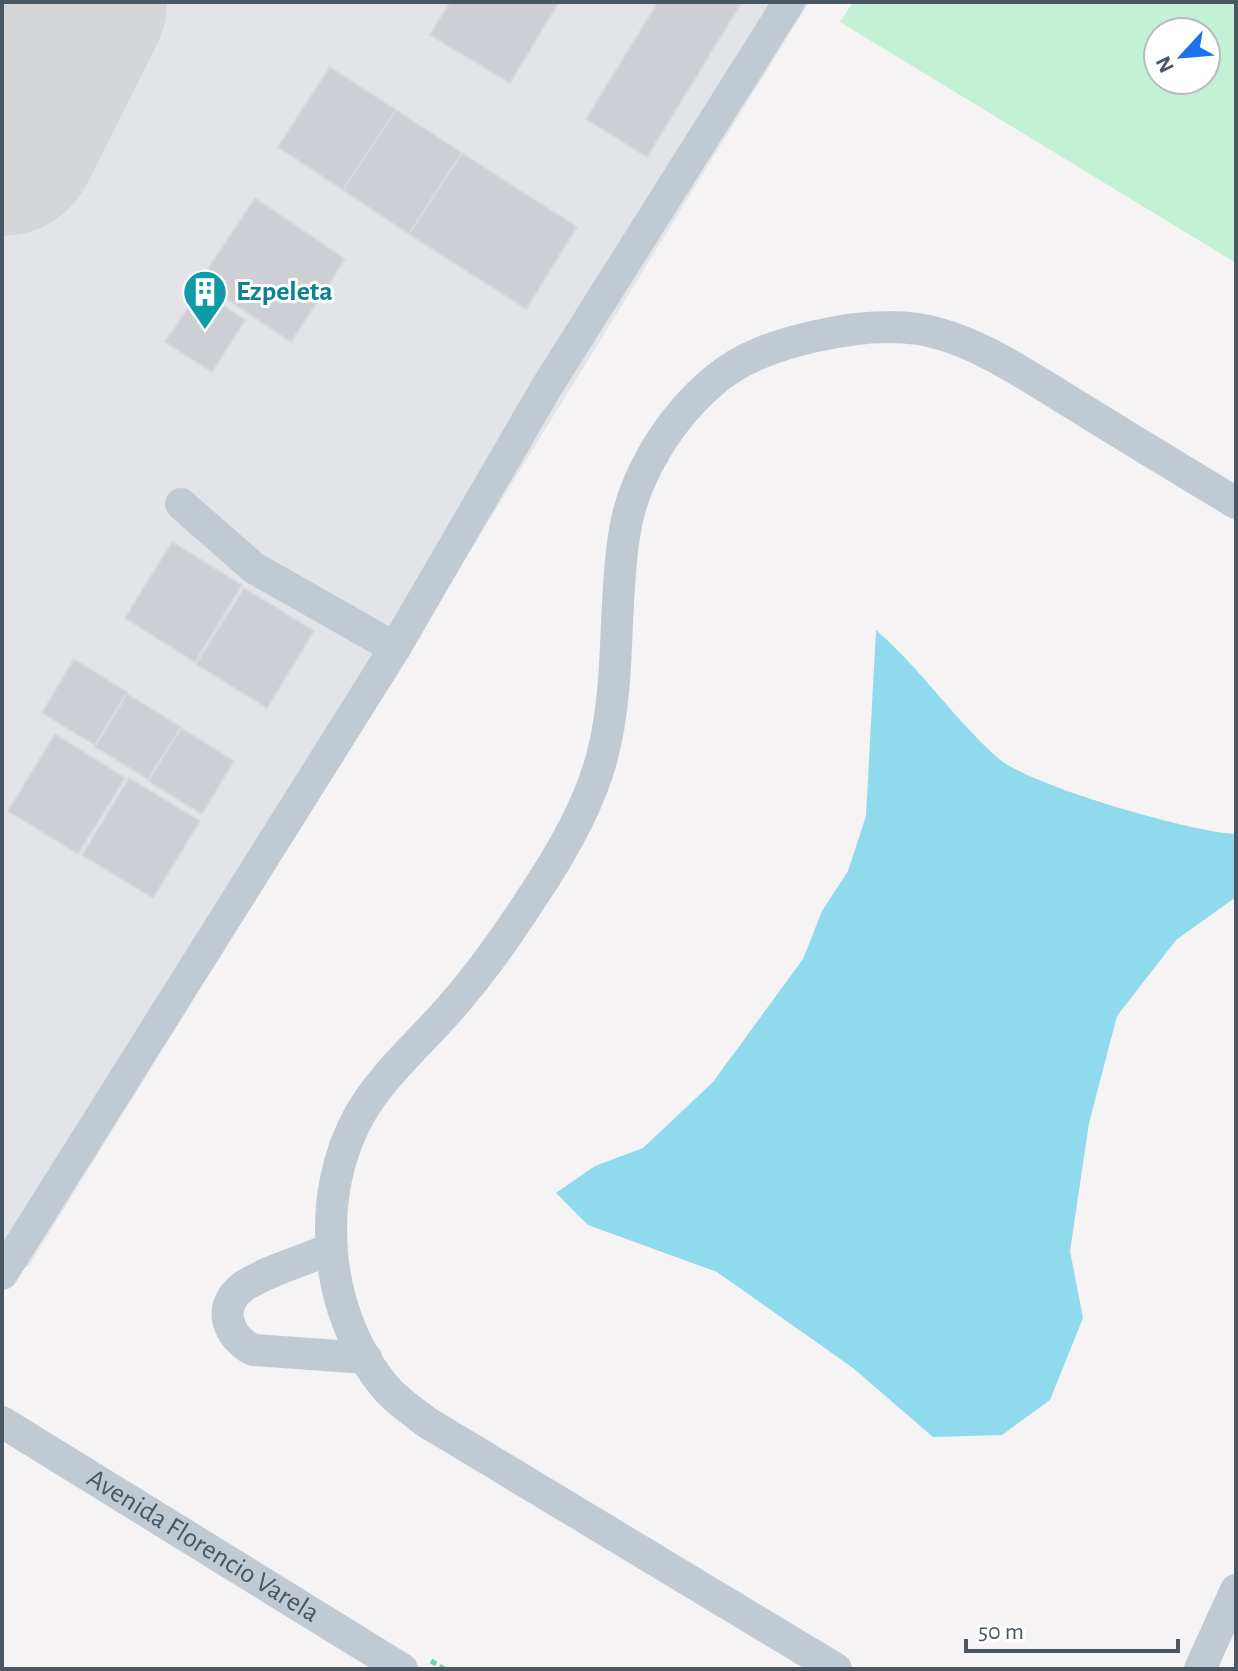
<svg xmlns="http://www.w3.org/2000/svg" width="1238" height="1671" font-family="'Alegreya Sans',sans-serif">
	<rect width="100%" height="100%" fill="#f5f3f3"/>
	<path fill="#e2e4e7" d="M2,2H809L28,1267L2,1268Z"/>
	<path fill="#c3f1d5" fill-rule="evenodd" d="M853,2H1236V263L840,22ZM1158,32H1206V80H1158Z"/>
	<path fill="#90daee" d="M876,630C921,669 954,719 998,758C1030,786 1192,832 1236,834V897L1176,940L1117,1016L1089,1123L1070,1251L1083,1318L1050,1400L1002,1435L933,1437L853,1368L717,1272L588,1225L556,1193L595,1166L643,1148L713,1082L803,959L822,911L848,871L866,816Z"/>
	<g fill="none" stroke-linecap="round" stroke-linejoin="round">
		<path stroke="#d5d6d8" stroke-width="190" d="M2,141L72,2"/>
	</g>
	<g fill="#cdcfd5" stroke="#d7d9de" stroke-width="2">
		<path d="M450,2H559L510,83L430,35Z"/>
		<path d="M658,2H742L647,157L586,119Z"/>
		<path d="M330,67L396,110L343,190L278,147Z"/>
		<path d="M396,110L462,153L409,234L343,190Z"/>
		<path d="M462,153L577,227L526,309L409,234Z"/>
		<path d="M255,198L345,259L291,342L200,281Z"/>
		<path d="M200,290L245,320L212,372L165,342Z"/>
		<path d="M172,542L242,585L195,662L125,618Z"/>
		<path d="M244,588L314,631L267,708L196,664Z"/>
		<path d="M74,659L127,692L95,745L42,713Z"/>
		<path d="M127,694L181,727L148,779L95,747Z"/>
		<path d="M181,728L234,761L202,814L148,781Z"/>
		<path d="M55,734L125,778L78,854L8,811Z"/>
		<path d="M129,778L200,821L153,898L82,855Z"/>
	</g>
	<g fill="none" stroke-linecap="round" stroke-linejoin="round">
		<path stroke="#7ad0a6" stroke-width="5" stroke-dasharray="6 4" stroke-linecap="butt" d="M431,1661L444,1669"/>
		<g stroke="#c1cad2" stroke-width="32">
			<path d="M181,504L254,568L395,648L546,388L789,2"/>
			<path d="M330,1249C303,1261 268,1270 244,1286C216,1306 227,1336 253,1350L366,1358"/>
			<path d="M2,1274L395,648"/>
			<path id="s1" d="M2,1422L402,1669"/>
			<path d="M836,1669L428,1423C412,1411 393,1398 381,1382C324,1309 314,1195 360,1114C384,1073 421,1042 452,1006C481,973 507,936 531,899C560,856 589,807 602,757C621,686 613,608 624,536C632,477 671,416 716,379C744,356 778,345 812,337C846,329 883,324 918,329C975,338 1029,377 1077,406C1130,439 1183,471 1236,503"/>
			<path d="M1200,1669L1236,1590"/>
		</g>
	</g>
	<defs>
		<g id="building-pin" transform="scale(2.3)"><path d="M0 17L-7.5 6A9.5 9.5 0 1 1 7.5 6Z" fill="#0f9aa8" stroke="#fff"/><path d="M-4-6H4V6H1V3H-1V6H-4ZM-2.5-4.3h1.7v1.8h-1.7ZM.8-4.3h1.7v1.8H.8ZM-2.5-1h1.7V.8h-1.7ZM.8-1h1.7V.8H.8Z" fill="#fff"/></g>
	</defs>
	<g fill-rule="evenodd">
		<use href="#building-pin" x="205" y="292"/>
	</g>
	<g text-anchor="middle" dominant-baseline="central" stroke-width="6" stroke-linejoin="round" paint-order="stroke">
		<g font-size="28" font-weight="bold" fill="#0d838f" stroke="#fff" text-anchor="start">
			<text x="236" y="292">Ezpeleta</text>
		</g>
		<g font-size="28" fill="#4a5661" stroke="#fff">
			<text stroke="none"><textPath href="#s1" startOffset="236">Avenida Florencio Varela</textPath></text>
		</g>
	</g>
	<rect width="1238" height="1671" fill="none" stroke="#4a5661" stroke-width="8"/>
	<g transform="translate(1182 56) rotate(244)"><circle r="38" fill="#ffffff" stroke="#b7bbc0" stroke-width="2"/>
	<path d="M0-6L14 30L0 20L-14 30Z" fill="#1a73e8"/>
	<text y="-12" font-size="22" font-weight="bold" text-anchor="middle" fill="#4a5661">N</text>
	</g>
	<path d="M966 1639v12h212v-12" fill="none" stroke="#4a5661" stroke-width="4"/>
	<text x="978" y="1639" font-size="24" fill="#4a5661" stroke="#ffffff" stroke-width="6" paint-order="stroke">50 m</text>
</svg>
